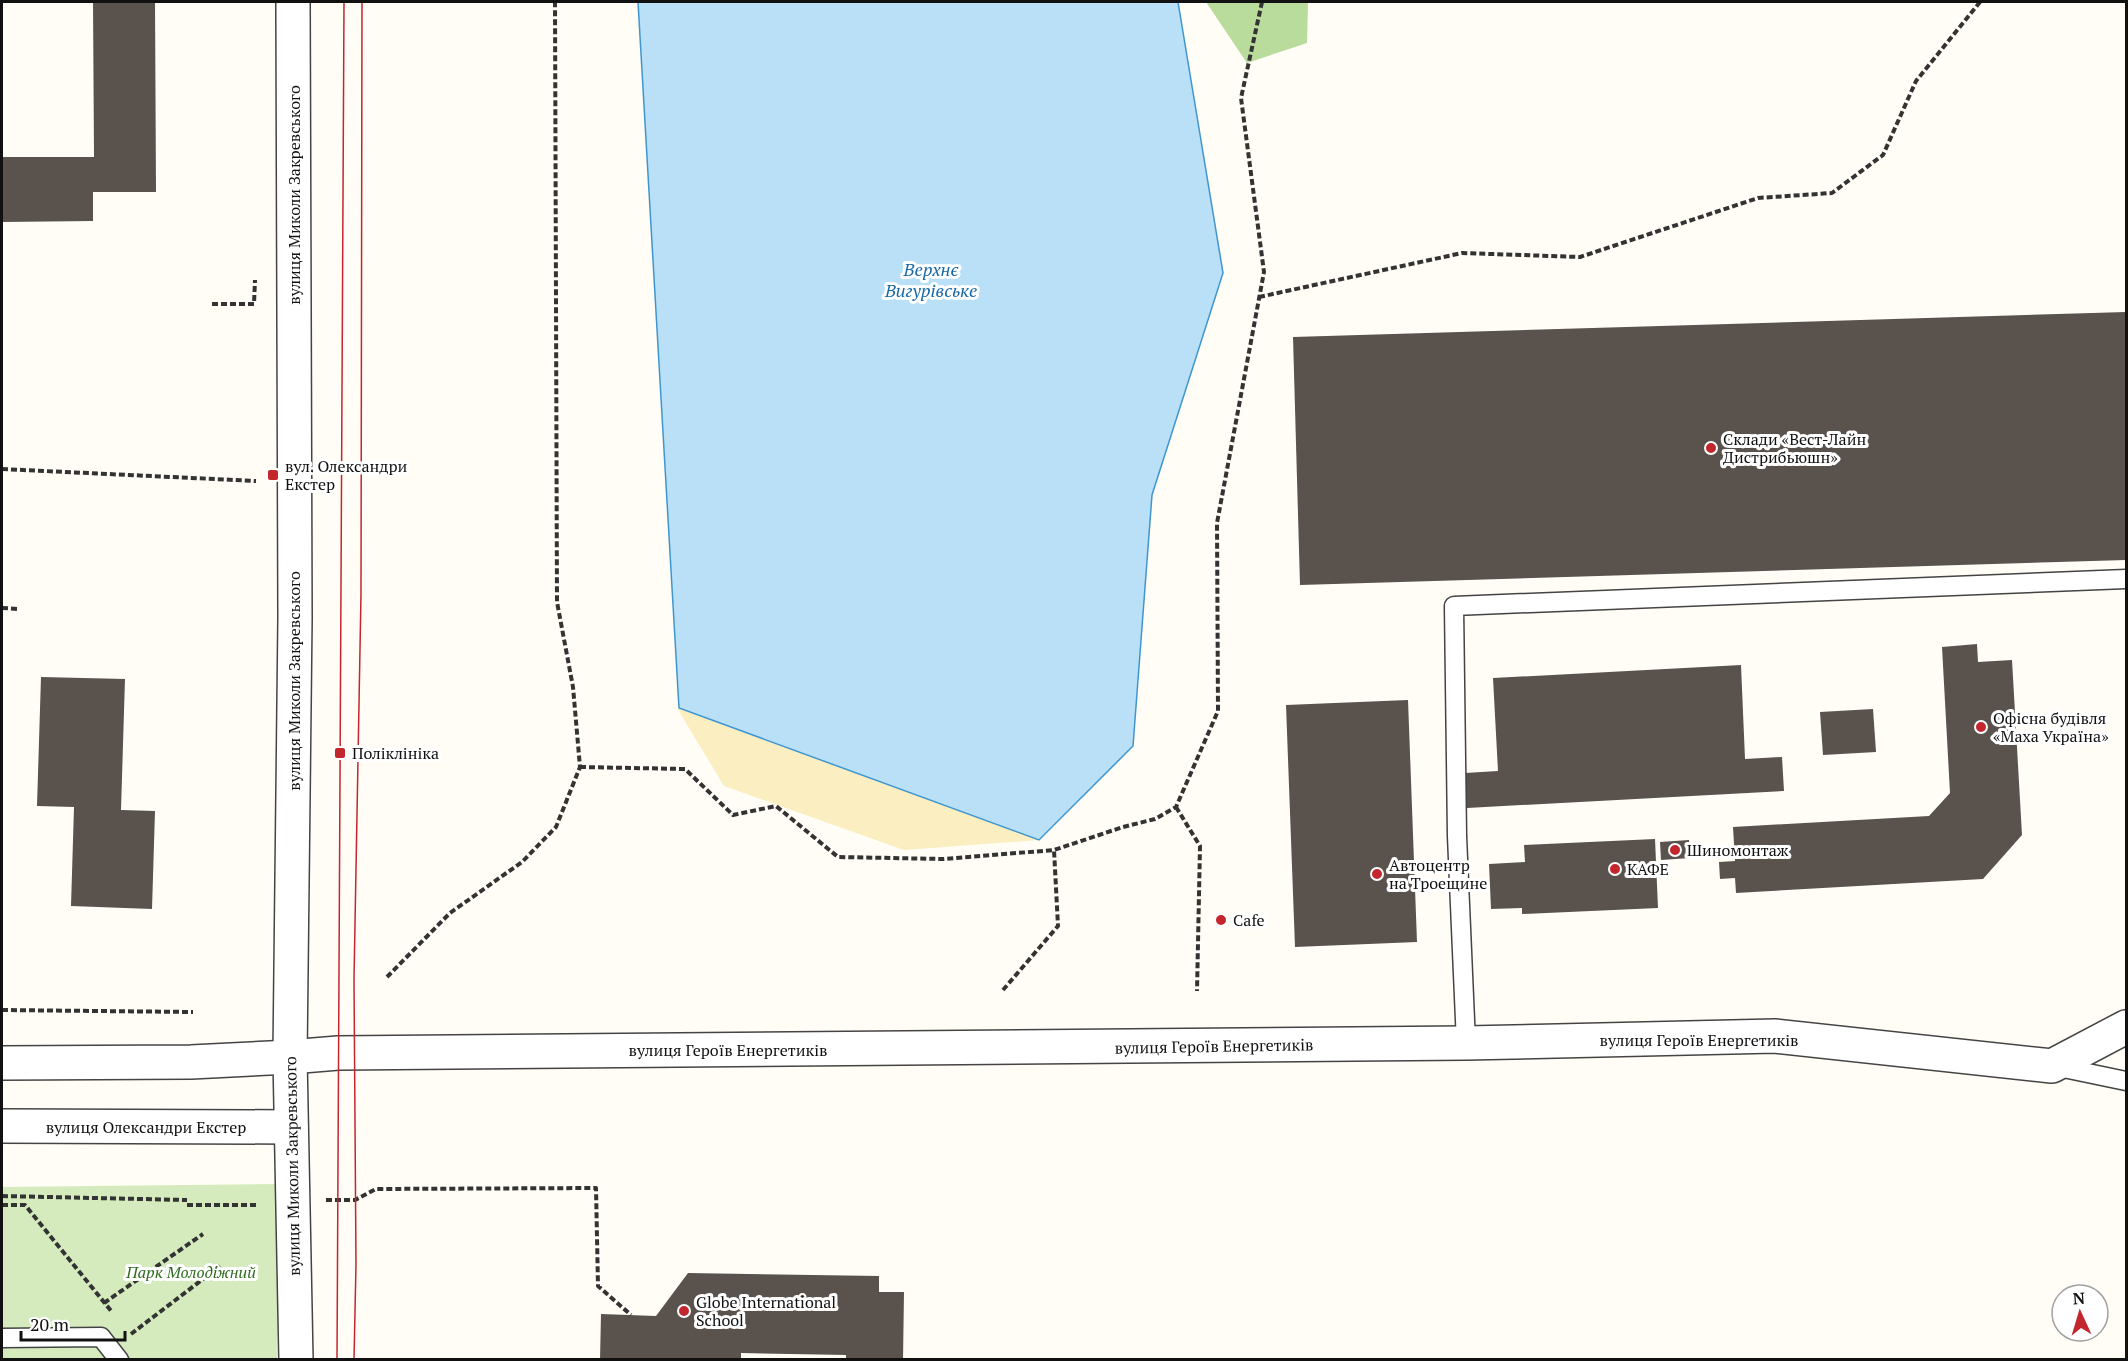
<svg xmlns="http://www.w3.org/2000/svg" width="2128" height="1361" font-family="'PT Serif',serif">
	<rect width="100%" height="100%" fill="#fffdf5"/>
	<path fill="#d5ebbd" d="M279,1184L277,1359H2V1187Z"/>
	<path fill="#b9dc9c" d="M1206,2H1308L1307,43L1247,63Z"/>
	<path fill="#fbeec1" d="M677,708L1039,840L904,850L724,786Z"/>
	<path fill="#b9e0f7" stroke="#3f96cf" stroke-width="1.5" d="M638,2H1178L1223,273L1152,495L1133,746L1039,840L679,708Z"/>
	<g fill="#5a524d">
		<path d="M93,2H155L156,192H93V221L2,222V157H94Z"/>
		<path d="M2126,312V560L1300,585L1293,337Z"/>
		<path d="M1977,644L1978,662L2012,660L2022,835L1983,879L1736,893L1735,878L1720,879L1719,862L1735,861L1733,827L1929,816L1950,793L1942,647Z"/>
		<path d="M1741,665L1745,759L1782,757L1784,791L1467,808L1465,773L1498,771L1493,678Z"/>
		<path d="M41,677L125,679L121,810L155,811L152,909L71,906L74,807L37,806Z"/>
		<path d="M1408,700L1417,942L1295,947L1286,705Z"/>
		<path d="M1873,709L1876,752L1823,755L1820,712Z"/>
		<path d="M1655,839L1658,908L1522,914V908L1491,909L1489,864L1525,862L1524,845Z"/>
		<path d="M1689,840L1690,858L1661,860L1660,842Z"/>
		<path d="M688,1273L879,1276V1292H904L903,1360H846V1355L741,1353V1360H600L601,1314L656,1316Z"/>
	</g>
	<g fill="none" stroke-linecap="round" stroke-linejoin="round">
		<g stroke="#444" stroke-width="21">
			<g id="service">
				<path d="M1466,1043L1457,836L1454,606L2126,579"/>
				<path d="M2054,1066L2126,1081"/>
				<path d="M2,1338L101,1337L119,1360"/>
			</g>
		</g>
		<g stroke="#444" stroke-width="36">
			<path id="minor" d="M290,1057L338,1053L1466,1043L1775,1036L2052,1066L2126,1027"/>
		</g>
		<g stroke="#444" stroke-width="36">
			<g id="tertiary">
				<path d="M293,2L295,618L290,1057L296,1360"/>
				<path d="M2,1063L191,1062L290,1057"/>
				<path d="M2,1126L291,1127"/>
			</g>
		</g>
		<g stroke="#333" stroke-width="4" stroke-dasharray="6 3" stroke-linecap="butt">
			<path d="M1259,297L1462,253L1580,257L1758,198L1832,193L1883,155L1916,81L1980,2"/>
			<path d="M212,304H254L255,280"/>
			<path d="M2,469L256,481"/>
			<path d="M2,608L19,609"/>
			<path d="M580,767L685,769L733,815L776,806L838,857L944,859L1054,850L1123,827L1155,819L1176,807L1218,711L1217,523L1264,272L1241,98L1262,2"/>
			<path d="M1176,807L1200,846L1197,991"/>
			<path d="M387,977L450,913L522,862L556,827L580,767L573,687L557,602L555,2"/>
			<path d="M1003,990L1058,926L1054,850"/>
			<path d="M2,1010L193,1012"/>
			<path d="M2,1196L187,1200"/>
			<path d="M326,1200H355L376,1189L596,1188L598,1286L631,1315"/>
			<path d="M2,1205H25L112,1312"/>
			<path d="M187,1205H259"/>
			<path d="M104,1303L203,1234"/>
			<path d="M131,1334L220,1266"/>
		</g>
		<use href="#service" stroke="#fff" stroke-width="18"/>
		<use href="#minor" stroke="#fff" stroke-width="33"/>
		<use href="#tertiary" stroke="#fff" stroke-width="33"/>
		<g stroke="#c4262e" stroke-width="1.5">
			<path d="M337,1360L344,2"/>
			<path d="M354,1360L356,1264L354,979L361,594L362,2"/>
		</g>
	</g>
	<g fill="#c4262e" stroke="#fff" stroke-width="2">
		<circle cx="1711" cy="448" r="6"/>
		<rect x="267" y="469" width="12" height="12" rx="3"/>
		<circle cx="1981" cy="727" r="6"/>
		<rect x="334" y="747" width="12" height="12" rx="3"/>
		<circle cx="1675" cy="850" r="6"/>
		<circle cx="1615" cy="869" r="6"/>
		<circle cx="1377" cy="874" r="6"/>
		<circle cx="1221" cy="920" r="6"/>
		<circle cx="684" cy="1311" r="6"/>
	</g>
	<g text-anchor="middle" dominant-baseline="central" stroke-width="6" stroke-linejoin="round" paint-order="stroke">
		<g font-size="16" fill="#111" stroke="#fff">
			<text transform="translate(294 195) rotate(-90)">вулиця Миколи Закревського</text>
			<text transform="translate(294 681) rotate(-90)">вулиця Миколи Закревського</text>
			<text x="1699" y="1040">вулиця Героїв Енергетиків</text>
			<text transform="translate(1214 1046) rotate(-1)">вулиця Героїв Енергетиків</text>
			<text x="728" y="1050">вулиця Героїв Енергетиків</text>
			<text x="146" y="1127">вулиця Олександри Екстер</text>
			<text transform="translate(292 1166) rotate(-91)">вулиця Миколи Закревського</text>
		</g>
		<g font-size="16" fill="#111" stroke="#fff" text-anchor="start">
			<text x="1723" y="439">Склади «Вест-Лайн<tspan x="1723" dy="18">Дистрибьюшн»</tspan></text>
			<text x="285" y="466">вул. Олександри<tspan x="285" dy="18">Екстер</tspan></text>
			<text x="1993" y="718">Офісна будівля<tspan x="1993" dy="18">«Маха Україна»</tspan></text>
			<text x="352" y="753">Поліклініка</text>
			<text x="1687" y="850">Шиномонтаж</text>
			<text x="1389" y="865">Автоцентр<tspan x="1389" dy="18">на Троещине</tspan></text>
			<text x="1627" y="869">КАФЕ</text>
			<text x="1233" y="920">Cafe</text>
			<text x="696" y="1302">Globe International<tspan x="696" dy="18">School</tspan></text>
		</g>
		<g font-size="16" font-style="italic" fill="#2f6b1f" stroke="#fff">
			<text x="191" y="1272">Парк Молодіжний</text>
		</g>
		<g font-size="18" font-style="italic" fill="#1768a6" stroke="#fff">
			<text x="931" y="269">Верхнє<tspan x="931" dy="21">Вигурівське</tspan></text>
		</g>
	</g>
	<rect width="2128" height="1361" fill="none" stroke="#111111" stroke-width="6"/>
	<g transform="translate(2080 1313) rotate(356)"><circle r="28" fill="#ffffff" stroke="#a0a0a0" stroke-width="1.5"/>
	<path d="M0-4.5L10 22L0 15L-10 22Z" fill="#c4262e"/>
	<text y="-9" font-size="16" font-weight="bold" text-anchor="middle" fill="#111111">N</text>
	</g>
	<path d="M21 1331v9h104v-9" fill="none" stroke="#111111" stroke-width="3"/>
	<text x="30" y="1331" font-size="18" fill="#111111" stroke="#ffffff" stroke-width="4.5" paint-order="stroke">20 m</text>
</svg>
